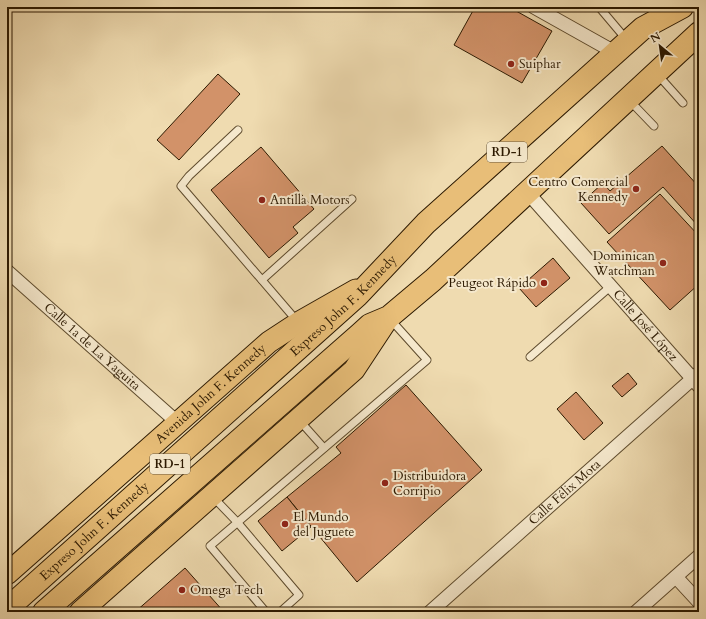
<svg xmlns="http://www.w3.org/2000/svg" width="706" height="619" font-family="Cardo,serif">
	<rect width="100%" height="100%" fill="#efdbb0"/>
	<filter id="stains"><feTurbulence type="fractalNoise" baseFrequency=".005" numOctaves="4"/><feColorMatrix values="0 0 0 0 .2 0 0 0 0 .09 0 0 0 0 .02 0 0 0 .5 -.17"/></filter>
	<radialGradient id="worn" r=".72"><stop offset=".6" stop-color="#630" stop-opacity="0"/><stop offset="1" stop-color="#630" stop-opacity=".3"/></radialGradient>
	<g fill="#d29269" stroke="#2c1900">
		<path d="M475,7H509L552,31L522,83L454,45Z"/>
		<path d="M218,74L240,94L179,160L157,140Z"/>
		<path d="M662,146L699,187V227L663,187L609,234L581,203L603,183L610,191Z"/>
		<path d="M261,147L314,209L293,227L298,233L269,258L211,190Z"/>
		<path d="M660,194L699,236V284L670,310L607,242Z"/>
		<path d="M553,258L570,278L536,307L519,288Z"/>
		<path d="M628,373L637,384L622,397L612,386Z"/>
		<path d="M406,385L482,470L357,582L287,497L341,453L336,447Z"/>
		<path d="M576,392L603,423L584,440L557,409Z"/>
		<path d="M287,497L311,527L282,551L258,521Z"/>
		<path d="M185,568L224,612H135Z"/>
	</g>
	<g fill="none" stroke-linecap="round" stroke-linejoin="round">
		<g stroke="#5d4a2c" stroke-width="9">
			<g id="lane">
				<path d="M599,7L626,39"/>
				<path d="M658,75L683,103"/>
				<path d="M630,101L654,126"/>
				<path d="M238,130L189,176L181,186L297,321"/>
				<path d="M262,280L352,199"/>
				<path d="M530,357L611,286"/>
				<path d="M299,420L324,448"/>
				<path d="M213,497L238,523L299,595L280,612"/>
				<path d="M266,612L210,546L427,360L390,319"/>
			</g>
		</g>
		<g stroke="#5d4a2c" stroke-width="15">
			<g id="street">
				<path d="M534,7L616,53"/>
				<path id="s1" d="M528,193L699,386"/>
				<path id="s2" d="M7,271L178,423"/>
				<path d="M676,577L699,602"/>
				<path id="s3" d="M430,612L699,373"/>
				<path d="M636,612L699,556"/>
			</g>
		</g>
		<g stroke="#2c1900" stroke-width="23">
			<g id="primary">
				<path id="s4" d="M7,574L269,342L298,323L356,290"/>
				<path d="M80,612L354,370L389,317"/>
			</g>
		</g>
		<g stroke="#2c1900" stroke-width="24">
			<g id="highway">
				<path id="s5" d="M7,609L358,295L426,223L643,28L682,7"/>
				<path d="M44,612L360,334L370,325L389,317L433,280L699,33"/>
			</g>
		</g>
		<use href="#lane" stroke="#f5e8cc" stroke-width="7"/>
		<use href="#street" stroke="#f5e8cc" stroke-width="13"/>
		<use href="#primary" stroke="#e8be78" stroke-width="21"/>
		<use href="#highway" stroke="#e8be78" stroke-width="22"/>
	</g>
	<g fill="#8f2418" stroke="#f5e8cc" stroke-width="1.5">
		<circle cx="511" cy="64" r="4"/>
		<circle cx="636" cy="189" r="4"/>
		<circle cx="262" cy="200" r="4"/>
		<circle cx="663" cy="263" r="4"/>
		<circle cx="544" cy="283" r="4"/>
		<circle cx="385" cy="483" r="4"/>
		<circle cx="285" cy="524" r="4"/>
		<circle cx="182" cy="590" r="4"/>
	</g>
	<g text-anchor="middle" dominant-baseline="central" stroke-width="4" stroke-linejoin="round" paint-order="stroke">
		<g fill="#f5e8cc" stroke="#68573d" stroke-width="1">
			<rect x="487" y="142" width="40" height="20" rx="3"/>
			<rect x="150" y="454" width="40" height="20" rx="3"/>
		</g>
		<g font-size="12" font-weight="bold" fill="#2c1900">
			<text x="507" y="152">RD-1</text>
			<text x="170" y="464">RD-1</text>
		</g>
		<g font-size="13" fill="#2c1900" stroke="#f5e8cc" text-anchor="start">
			<text x="519" y="64">Suiphar</text>
			<text x="628" y="182" text-anchor="end">Centro Comercial<tspan x="628" dy="15">Kennedy</tspan></text>
			<text x="270" y="200">Antilla Motors</text>
			<text x="655" y="256" text-anchor="end">Dominican<tspan x="655" dy="15">Watchman</tspan></text>
			<text x="536" y="283" text-anchor="end">Peugeot Rápido</text>
			<text x="393" y="476">Distribuidora<tspan x="393" dy="15">Corripio</tspan></text>
			<text x="293" y="517">El Mundo<tspan x="293" dy="15">del Juguete</tspan></text>
			<text x="190" y="590">Omega Tech</text>
		</g>
		<g font-size="13" fill="#2c1900" stroke="#f5e8cc">
			<text stroke="none"><textPath href="#s5" startOffset="453">Expreso John F. Kennedy</textPath></text>
			<text stroke="none"><textPath href="#s1" startOffset="177">Calle José López</textPath></text>
			<text stroke="none"><textPath href="#s2" startOffset="114">Calle 1a de La Yaguita</textPath></text>
			<text stroke="none"><textPath href="#s4" startOffset="272">Avenida John F. Kennedy</textPath></text>
			<text stroke="none"><textPath href="#s3" startOffset="180">Calle Félix Mota</textPath></text>
			<text stroke="none"><textPath href="#s5" startOffset="117">Expreso John F. Kennedy</textPath></text>
		</g>
	</g>
	<rect width="706" height="619" fill="none" stroke="#efdbb0" stroke-width="24"/>
	<rect x="8" y="8" width="690" height="603" fill="none" stroke="#2c1900" stroke-width="2"/>
	<rect x="12" y="12" width="682" height="595" fill="none" stroke="#2c1900"/>
	<g transform="translate(660 46) rotate(331)" stroke="#f5e8cc" stroke-width="3" paint-order="stroke">
	<path d="M0-3L7 15L0 10L-7 15Z" fill="#2c1900"/>
	<text y="-6" font-size="11" font-weight="bold" text-anchor="middle" fill="#2c1900">N</text>
	</g>
	<rect width="100%" height="100%" filter="url(#stains)"/>
	<rect width="100%" height="100%" fill="url(#worn)"/>
</svg>
